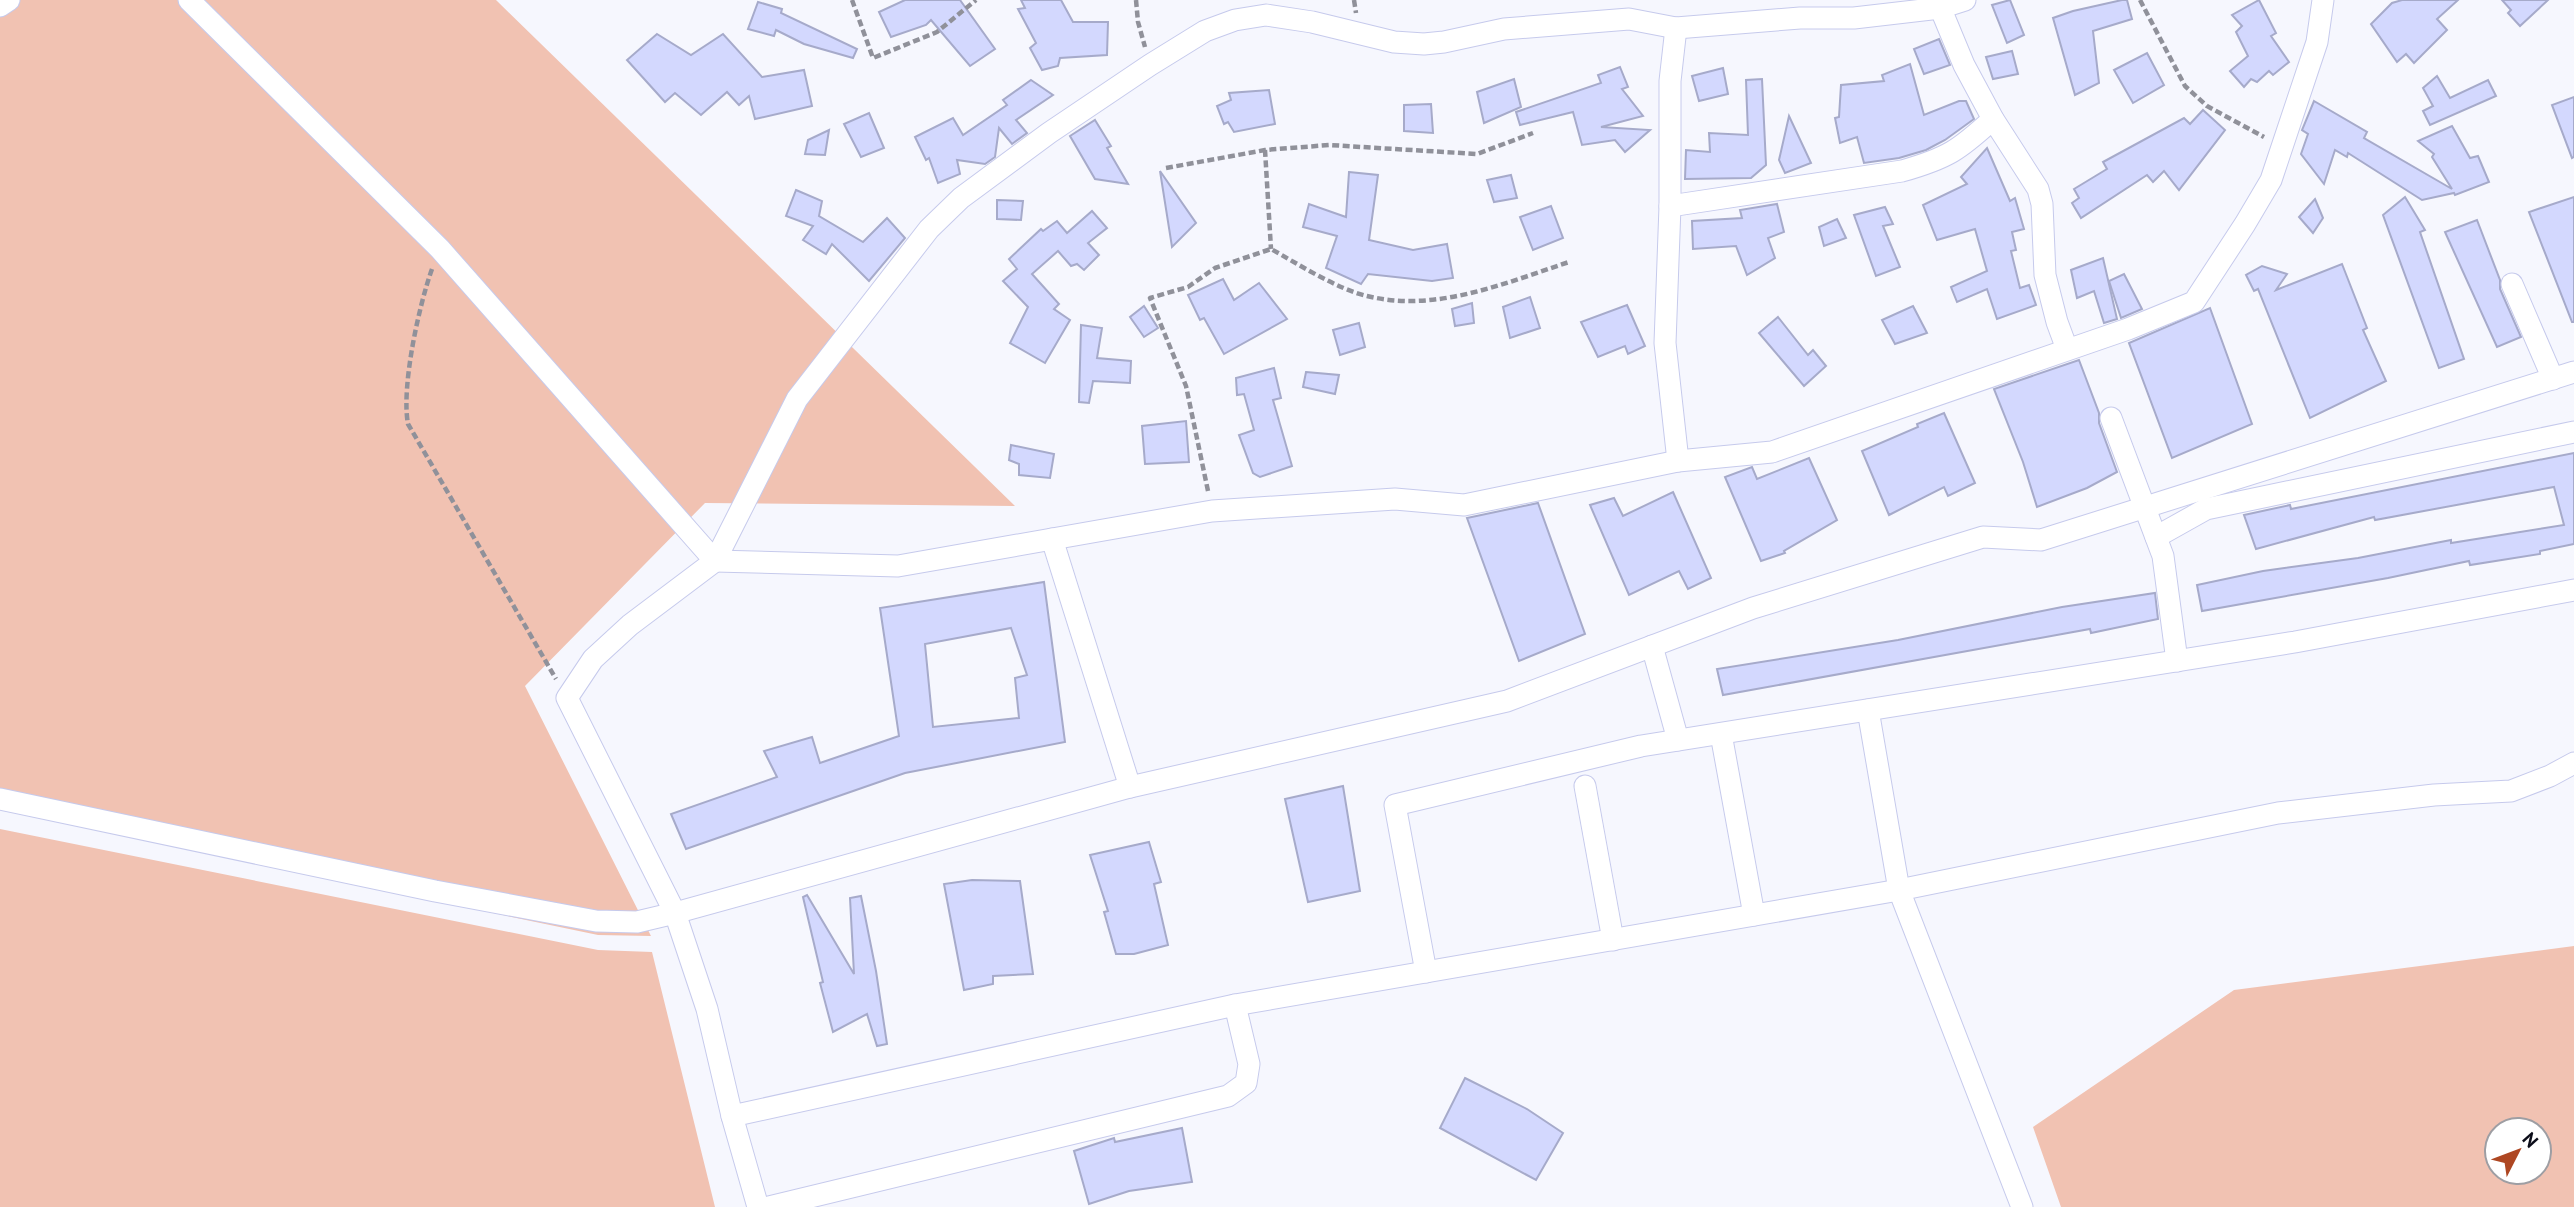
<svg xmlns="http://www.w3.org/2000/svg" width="2574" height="1207" font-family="'PT Sans',sans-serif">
	<rect width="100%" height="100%" fill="#f6f7fe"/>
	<g fill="#f1c2b2" fill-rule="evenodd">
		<path d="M0,0H496L1015,506L705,503L525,686L651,936L598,935L0,810Z"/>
		<path d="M0,829L598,950L652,952L715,1207H0Z"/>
		<path d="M2574,946V1207H2061L2033,1127L2234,990ZM2497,1130H2539V1172H2497Z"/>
	</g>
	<g fill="#d3d8fe" stroke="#a6aaca" stroke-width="2" fill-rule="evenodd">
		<path d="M905,0H960L995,49L970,66L931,20L926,25L891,37L879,12Z"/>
		<path d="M1021,0H1061L1073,22H1108L1107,55L1060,58L1058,66L1042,70L1030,48L1036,43L1018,9L1025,8Z"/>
		<path d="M2010,0L2024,35L2007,43L1992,5Z"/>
		<path d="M2122,0H2127L2132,19L2093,31L2099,83L2075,95L2053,18L2073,11Z"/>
		<path d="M2259,0L2276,33L2271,36L2289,62L2273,75L2269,71L2257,82L2251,79L2244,87L2230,71L2248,56L2236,32L2242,26L2232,15Z"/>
		<path d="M2402,0H2458L2437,19L2447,30L2414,63L2406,54L2397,62L2371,24L2392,3Z"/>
		<path d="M2502,0H2548L2520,26L2508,13L2511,10Z"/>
		<path d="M758,2L782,9L781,13L857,49L853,58L804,44L776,30L774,36L748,29Z"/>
		<path d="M657,34L691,55L723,34L762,77L804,70L812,106L755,119L749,96L739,105L727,92L701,115L675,93L665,102L627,60Z"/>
		<path d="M1939,39L1950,65L1924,74L1914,49Z"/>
		<path d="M2012,51L2018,74L1993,79L1986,57Z"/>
		<path d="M2147,53L2164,85L2133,103L2114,70Z"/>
		<path d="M1910,64L1924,115L1959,101H1966L1974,119L1945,140L1926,150L1899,158L1864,163L1857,137L1840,143L1835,118L1839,117L1841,85L1884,81L1882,75Z"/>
		<path d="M1620,67L1628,87L1622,89L1643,116L1601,127L1650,130L1625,152L1615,140L1582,145L1573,112L1520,125L1516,112L1601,83L1598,75Z"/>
		<path d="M1723,68L1728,94L1699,101L1692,76Z"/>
		<path d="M2437,76L2450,98L2488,80L2496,96L2430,125L2423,111L2433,106L2423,88Z"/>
		<path d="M1514,79L1521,107L1484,123L1477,92Z"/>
		<path d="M1762,79L1766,165L1751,178L1685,179L1686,150L1710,152L1709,133L1748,135L1746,80Z"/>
		<path d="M1031,80L1053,95L1016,120L1027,133L1012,144L999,128L995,157L985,164L957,160L960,174L938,183L929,158L926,160L915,137L953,118L963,135L1007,105L1003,100Z"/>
		<path d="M1269,90L1275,124L1234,132L1228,122L1224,124L1217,106L1231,100L1229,93Z"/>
		<path d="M2574,97V157L2572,158L2552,105Z"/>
		<path d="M2314,101L2367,132L2364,138L2452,189L2432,157L2434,154L2418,141L2452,126L2470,158L2478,156L2489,182L2455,195L2454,193L2422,200L2348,153L2347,157L2335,150L2324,184L2301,154L2308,134L2302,130Z"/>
		<path d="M1431,104L1433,133L1404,131V105Z"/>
		<path d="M2203,110L2225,130L2179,190L2164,171L2153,182L2147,175L2081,218L2072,203L2079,198L2074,189L2107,169L2103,162L2184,118L2190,124Z"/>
		<path d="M869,113L884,148L861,157L844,124Z"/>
		<path d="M1789,116L1811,163L1785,173L1779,160Z"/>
		<path d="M1095,120L1111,146L1107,148L1128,184L1095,179L1070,136Z"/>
		<path d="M829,130L825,155L805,154L808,140Z"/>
		<path d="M1987,148L2010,201L2015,198L2024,229L2012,232L2016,250L2011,251L2020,288L2029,285L2036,305L1997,319L1987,289L1957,302L1951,287L1987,271L1975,229L1937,240L1923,205L1967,184L1961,177Z"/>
		<path d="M1160,171L1196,223L1172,247Z"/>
		<path d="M1349,172L1378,175L1369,240L1413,250L1447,244L1453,278L1432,281L1368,274L1361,284L1326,268L1337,236L1303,227L1309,204L1346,217Z"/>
		<path d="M1511,175L1517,198L1494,202L1487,180Z"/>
		<path d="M796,190L822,201L819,216L863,242L887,218L905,238L869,281L832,244L826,254L803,240L813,226L786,216Z"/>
		<path d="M2405,197L2425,230L2420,232L2464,359L2439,368L2383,215Z"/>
		<path d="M2574,197V322H2572L2529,212Z"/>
		<path d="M2315,199L2323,218L2313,233L2299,217Z"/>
		<path d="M997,200L1023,201L1021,220L997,219Z"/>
		<path d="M1777,204L1784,232L1768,238L1775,258L1747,275L1736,246L1693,249L1692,221L1742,218L1740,210Z"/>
		<path d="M1551,206L1563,238L1533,250L1520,217Z"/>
		<path d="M1885,207L1893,224L1883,226L1900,267L1876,276L1854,215Z"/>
		<path d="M1092,211L1107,228L1088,243L1099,255L1084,270L1077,264L1071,266L1058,251L1032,274L1059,304L1054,309L1070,320L1045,363L1010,343L1028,307L1003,281L1017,269L1009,259L1041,229L1043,231L1057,221L1067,233Z"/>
		<path d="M1837,219L1846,238L1824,246L1819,227Z"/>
		<path d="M2477,220L2500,280V289L2521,337L2497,347L2445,232Z"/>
		<path d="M2103,258L2117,319L2104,323L2094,291L2077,298L2071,270Z"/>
		<path d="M2342,264L2367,328L2363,330L2386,381L2310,418L2258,289L2254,291L2246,275L2262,266L2287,274L2276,290Z"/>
		<path d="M2124,274L2142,309L2121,318L2109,281Z"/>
		<path d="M1223,279L1234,300L1259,283L1287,319L1224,354L1204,318L1200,320L1188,295Z"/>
		<path d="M1530,297L1540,328L1510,338L1503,307Z"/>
		<path d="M1472,303L1474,323L1455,326L1452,309Z"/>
		<path d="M1627,305L1645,346L1628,354L1625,346L1598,357L1581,322Z"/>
		<path d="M1144,306L1158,328L1144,337L1130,317Z"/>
		<path d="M1913,306L1927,333L1895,344L1882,320Z"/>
		<path d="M2210,308L2252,424L2172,458L2129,343Z"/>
		<path d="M1778,317L1808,355L1813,350L1826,366L1804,386L1759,333Z"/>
		<path d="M1359,323L1365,347L1340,355L1333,330Z"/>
		<path d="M1081,325L1102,328L1097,358L1131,361L1130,383L1093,381L1089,403L1079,402Z"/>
		<path d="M2079,360L2099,413V423L2117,472L2087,488L2037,507L2023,462L1994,389Z"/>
		<path d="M1274,368L1281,398L1273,400L1292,466L1260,477L1253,473L1239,435L1254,430L1244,394L1237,395L1236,378Z"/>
		<path d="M1306,372L1339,375L1335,394L1303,387Z"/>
		<path d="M1944,413L1975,483L1948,496L1944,487L1889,515L1862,451L1918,427L1917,424Z"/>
		<path d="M1186,421L1189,462L1145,464L1142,426Z"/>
		<path d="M1011,445L1054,454L1050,478L1019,475V464L1009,460Z"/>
		<path d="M2574,453V544L2540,551V554L2470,565L2469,561L2388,578L2202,611L2197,585L2263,571L2358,558L2451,540V543L2564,525L2554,487L2375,520L2374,517L2256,549L2244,515L2290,505L2291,509Z"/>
		<path d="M1809,458L1837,520L1784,551L1785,553L1761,561L1725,477L1752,467L1757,479Z"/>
		<path d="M1673,492L1711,578L1688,589L1679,571L1629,595L1590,505L1614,498L1623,516Z"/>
		<path d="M1538,503L1585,634L1519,661L1467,518Z"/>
		<path d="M1044,582L1065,742L905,773L686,849L671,814L777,777L764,751L812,737L820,763L899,736L880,608ZM1011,628L1027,675L1015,678L1019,718L933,727L925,644Z"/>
		<path d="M2155,593L2158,619L2091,633L2090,629L1723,695L1717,669L1898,640L2062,607Z"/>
		<path d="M1343,786L1360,891L1308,902L1285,799Z"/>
		<path d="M1149,842L1161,882L1154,884L1168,945L1134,954H1116L1104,912L1108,911L1090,855Z"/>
		<path d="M972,880L1020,881L1033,974L993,976V984L964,990L944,884Z"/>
		<path d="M807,895L854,974L850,898L861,896L876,971L887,1044L877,1046L867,1014L833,1032L820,983L823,982L803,897Z"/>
		<path d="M1465,1078L1527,1109L1563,1133L1536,1180L1440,1128Z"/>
		<path d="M1182,1128L1192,1182L1129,1191L1089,1204L1074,1151L1114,1138L1115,1142Z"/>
	</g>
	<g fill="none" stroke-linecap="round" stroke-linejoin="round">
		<g stroke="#c6caec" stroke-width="23">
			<g id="minor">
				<path d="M189,0L440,249L715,561L898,566L1212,511L1395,499L1464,505L1678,461L1772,452L2128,329L2194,302L2245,224L2271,180L2317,42L2323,0"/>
				<path d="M1937,0L1964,65L1993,119L2038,189L2042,204L2045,275L2057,322L2067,349"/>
				<path d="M1965,0L1940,8L1854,18H1800L1676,28L1629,19L1504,29L1444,42L1424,44L1394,42L1312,22L1266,15L1235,20L1205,31L1150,65L1049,133L961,198L929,229L797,399L715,561L630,625L593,659L567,698L675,913L1130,787L1507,701L1753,608L1983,537L2041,540L2574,372"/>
				<path d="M0,6L9,0"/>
				<path d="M1676,28L1670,81V206L1665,343L1678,461"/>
				<path d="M1670,206L1902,171C1948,158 1959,150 1993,119"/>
				<path d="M2512,284L2553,379"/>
				<path d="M2111,418L2163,556L2177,661"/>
				<path d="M2156,537L2206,509L2574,432"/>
				<path d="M1052,539L1130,787"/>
				<path d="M1652,646L1678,740"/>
				<path d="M1868,710L1899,890L2022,1207"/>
				<path d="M1721,734L1754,915"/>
				<path d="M1585,786L1613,940"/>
				<path d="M0,799L435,891L596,921L637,922L675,913L707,1009L732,1116L758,1207"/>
				<path d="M1426,972L1395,805L1641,746L2295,642L2574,590"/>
				<path d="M732,1116L1235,1005L1899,890L2278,813L2434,795L2511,791L2550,776L2574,763"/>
				<path d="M769,1207L1228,1096L1246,1083L1249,1064L1235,1005"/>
			</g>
		</g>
		<g stroke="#90919a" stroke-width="4.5" stroke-dasharray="7 3.5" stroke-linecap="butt">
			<path d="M852,0L873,58L937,32L976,0"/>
			<path d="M1136,0L1138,22L1145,47"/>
			<path d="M1354,0L1356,13"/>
			<path d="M2140,0L2185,86L2207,106L2264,137"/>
			<path d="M1265,150L1271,249"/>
			<path d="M1166,168L1265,150L1329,145L1477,154L1533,133"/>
			<path d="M432,269C419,305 401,387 408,424L556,679"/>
			<path d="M1208,491L1186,386L1150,298L1188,287L1215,268L1271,249C1298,264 1337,289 1367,296C1436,313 1505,283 1569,262"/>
		</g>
		<use href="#minor" stroke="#fff" stroke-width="21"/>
	</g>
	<g transform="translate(2518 1151) rotate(48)"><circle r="33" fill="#ffffff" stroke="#9e9ea3" stroke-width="2"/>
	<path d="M0-5L12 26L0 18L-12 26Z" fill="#ae4722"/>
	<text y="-10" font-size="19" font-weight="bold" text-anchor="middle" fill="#0c0d19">N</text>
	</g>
</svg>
